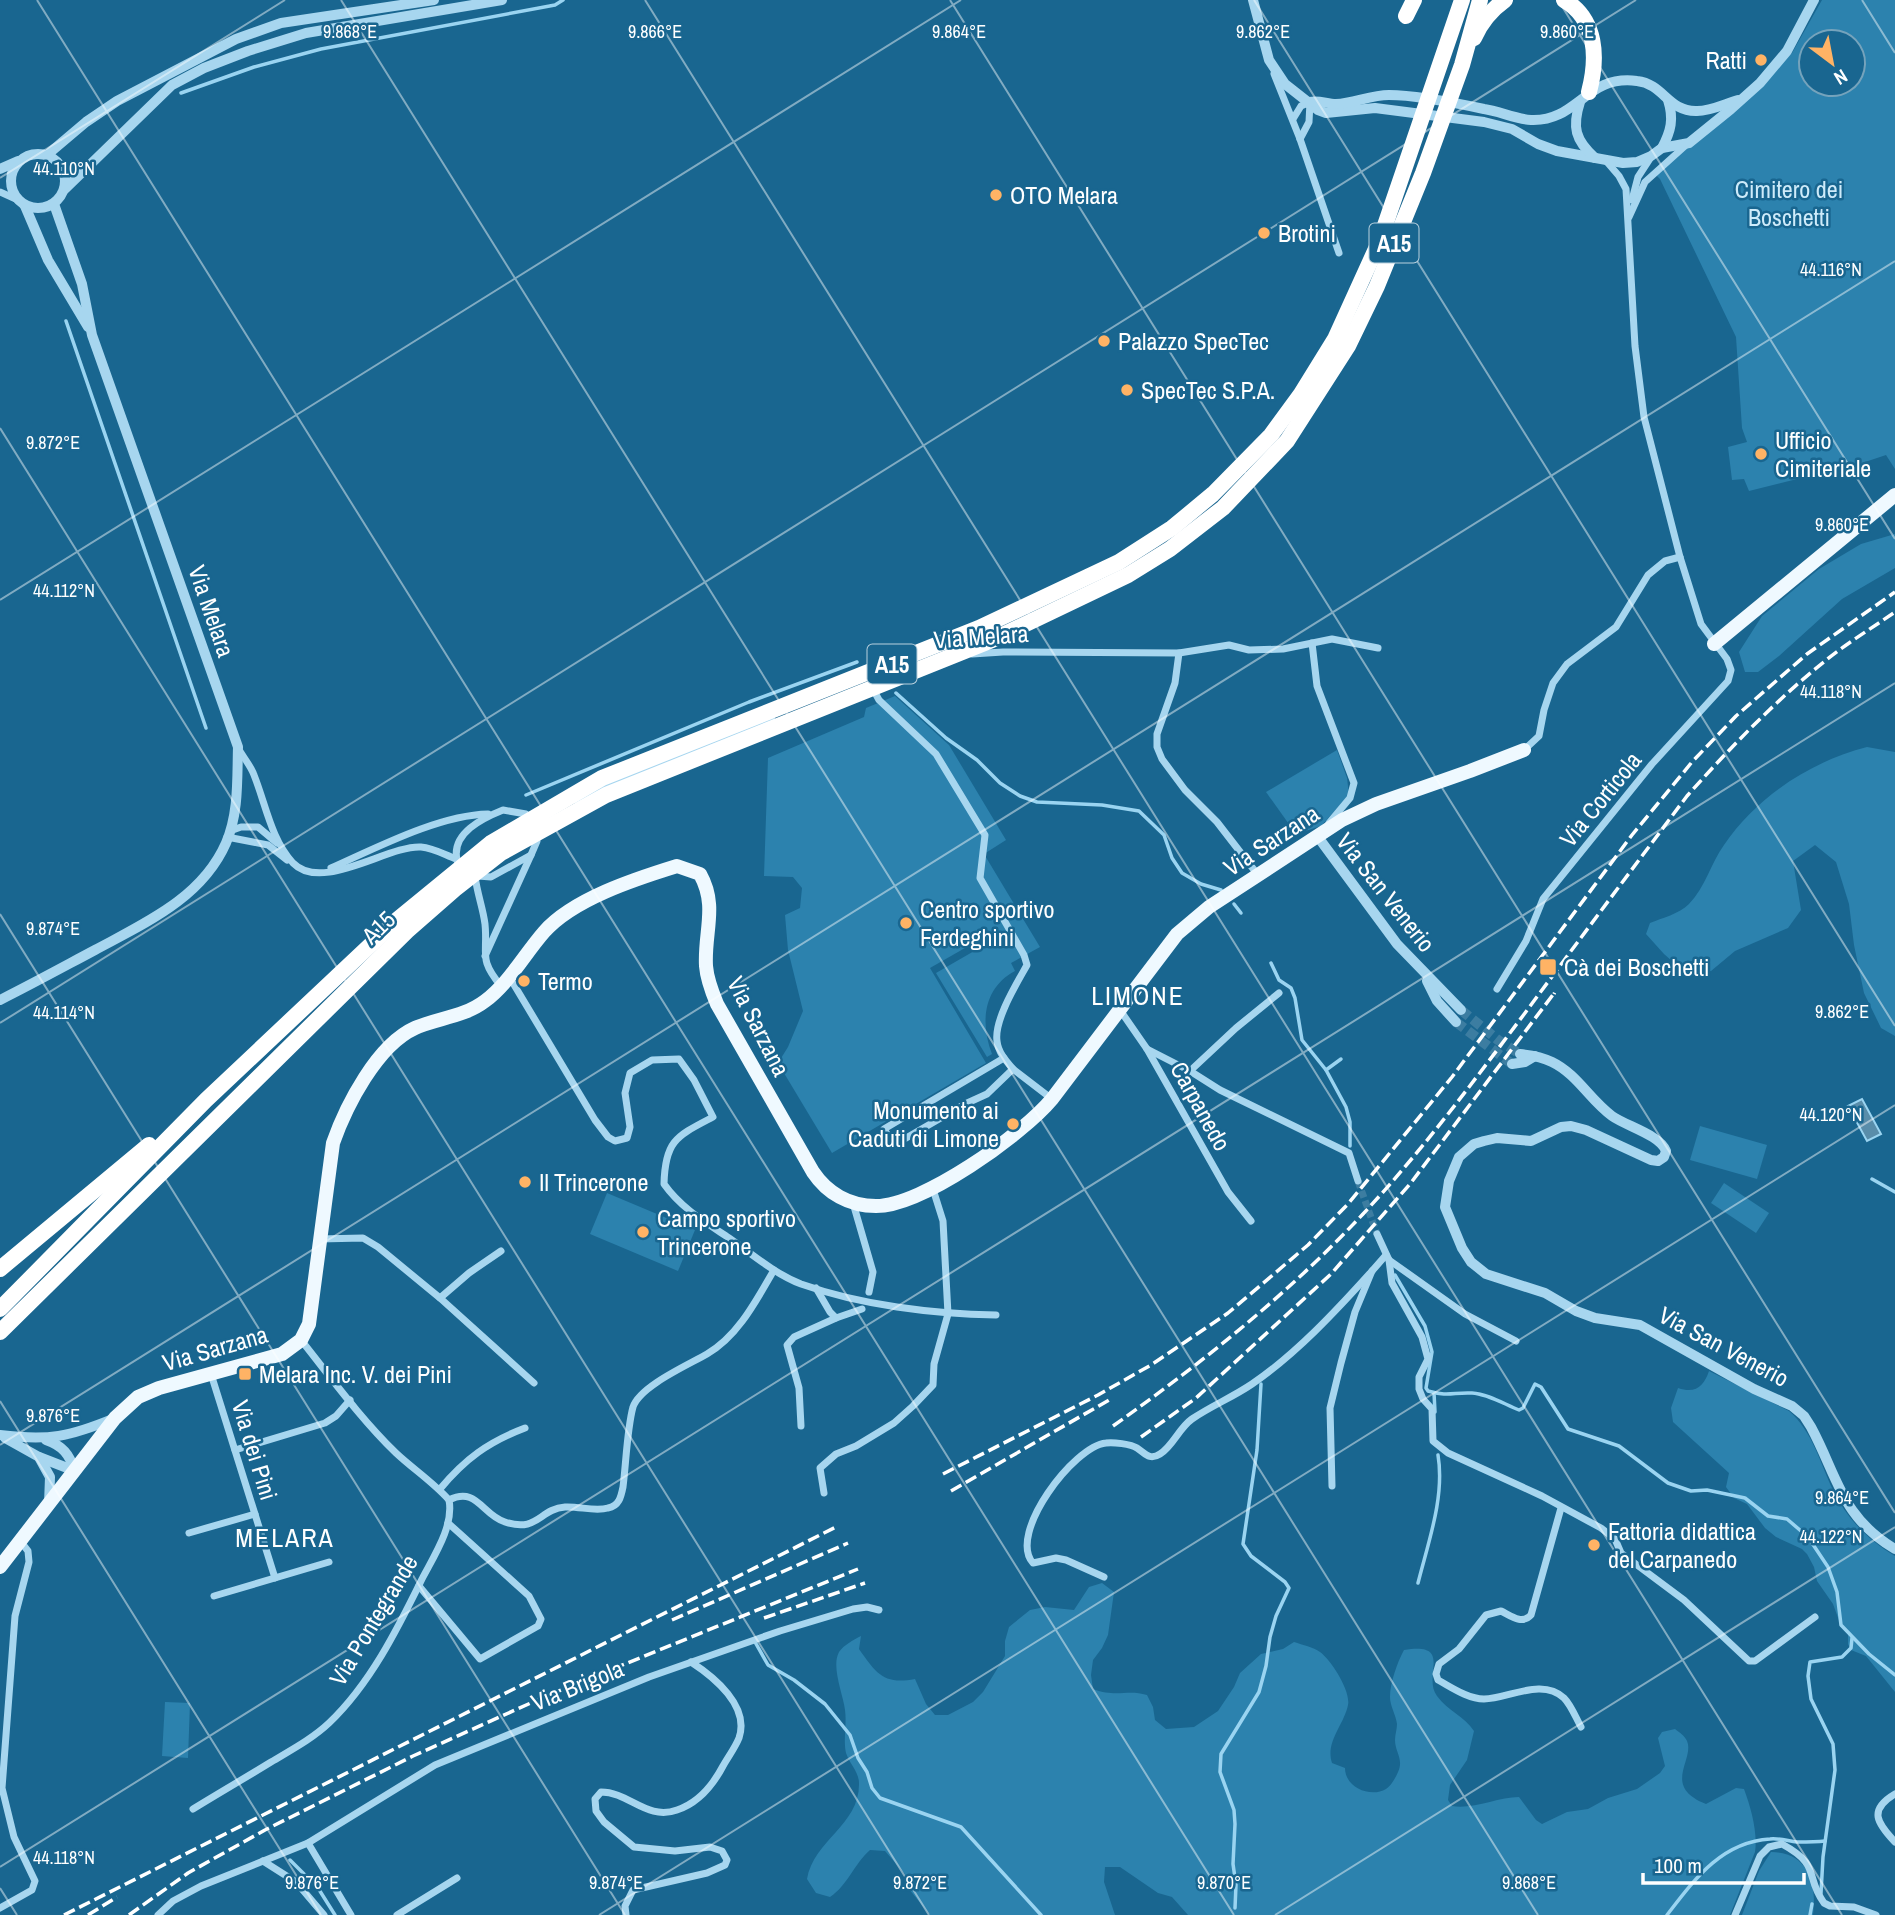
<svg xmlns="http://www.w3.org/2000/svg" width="1895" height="1915" font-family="'Archivo Narrow',sans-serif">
	<rect width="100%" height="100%" fill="#196690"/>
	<g fill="#2c82ae" fill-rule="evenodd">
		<path d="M1822,0H1895V469L1886,455L1862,463L1749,491L1744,479L1732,480L1728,447L1747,442L1742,428L1736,337L1660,179L1655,174L1792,53ZM1811,42H1853V84H1811Z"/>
		<path d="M1895,534V568L1842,599L1779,656L1758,672H1745L1739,652L1762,616L1819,569L1861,544Z"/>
		<path d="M895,696L949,745L1006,840L984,854L1040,947L1011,963L1015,971C983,988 980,1023 992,1054L987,1057L936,973L995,939L1001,948L993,932L930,968L986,1063L832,1153L778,1063L788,1047L803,1011L788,950L785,915L800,908L802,888L793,877L764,876L768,758L864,717L866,708Z"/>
		<path d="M1867,747L1895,752V1036L1881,1028L1864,993L1854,945L1849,904L1836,862L1815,845L1793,861L1801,910L1788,928L1735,951L1711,971L1688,975L1664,954L1646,934L1650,923C1662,918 1679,914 1689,904C1705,888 1711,863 1724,845C1757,796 1812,761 1867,747Z"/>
		<path d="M1337,750L1347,778L1349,795L1321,826L1296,834L1266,792Z"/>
		<path d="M1700,1126L1767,1145L1757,1179L1690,1160Z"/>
		<path d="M1724,1183L1769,1213L1756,1233L1711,1203Z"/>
		<path d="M607,1193L695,1230L678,1271L590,1234Z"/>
		<path d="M1709,1371L1789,1411C1813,1432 1820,1463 1833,1490C1847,1519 1868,1540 1895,1556V1692L1866,1656L1851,1650L1848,1644V1630L1841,1626L1833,1604L1817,1581L1814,1567L1807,1554L1802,1549L1776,1537L1765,1528L1747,1504L1734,1498L1726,1487L1729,1473L1673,1422L1671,1408L1678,1388C1696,1394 1704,1386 1709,1371Z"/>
		<path d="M1102,1583L1114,1592L1108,1635L1102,1648L1093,1660L1091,1675L1093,1689C1117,1698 1127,1689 1147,1695L1153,1707L1155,1720L1166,1729L1194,1727L1218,1711L1234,1687L1240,1673L1261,1654L1283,1649L1294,1642C1303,1645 1313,1647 1320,1652C1331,1660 1351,1691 1348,1705C1344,1725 1325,1742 1332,1763L1345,1768C1345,1788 1371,1798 1386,1789C1391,1786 1396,1777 1398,1772C1404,1759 1395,1752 1395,1740C1395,1735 1397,1729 1397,1724C1396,1715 1390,1706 1390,1697C1390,1683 1397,1663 1404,1650C1454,1642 1422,1676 1437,1696C1448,1711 1464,1716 1474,1731L1467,1760L1450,1785L1448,1800L1452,1806C1472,1810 1498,1797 1519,1797L1536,1820L1542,1824L1567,1812L1588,1809L1608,1798L1637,1789L1660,1773L1665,1766L1658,1738L1662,1732L1675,1729C1679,1732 1685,1736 1687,1741C1695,1760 1661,1786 1706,1804L1736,1788L1744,1789C1751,1808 1758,1833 1755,1852L1730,1915H1188L1172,1897L1158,1893L1120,1867H1105L1104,1882L1115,1915H930L909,1889L905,1874L885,1851L870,1850C854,1864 848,1885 830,1897L816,1893L807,1879C814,1840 860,1825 859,1783C859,1772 849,1763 846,1753C843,1740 847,1724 845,1710C843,1694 831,1667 839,1652C844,1645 853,1640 861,1636L859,1649C876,1673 883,1685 915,1679L926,1704L935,1715H948L973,1702L983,1692L1005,1656V1641L1009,1627L1030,1610L1045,1607L1074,1610L1089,1587Z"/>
		<path d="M165,1702L190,1703L188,1758L162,1756Z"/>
		<path d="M1771,1852C1808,1852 1817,1883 1813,1915H1742L1759,1871Z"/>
	</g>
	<path fill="#598daa" stroke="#9ad4f1" stroke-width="2" d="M1862,1099L1881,1134L1867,1141L1848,1106Z"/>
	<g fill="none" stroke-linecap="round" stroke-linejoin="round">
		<g stroke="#9ad4f1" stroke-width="3.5">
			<path d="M181,93L254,67L321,49L555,5L563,0"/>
			<path d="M66,321L206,728"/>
			<path d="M896,693L946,738L977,760L1000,783L1020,796L1037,802L1102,805L1139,811L1164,835L1172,858L1182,873L1201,884L1221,890"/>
			<path d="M526,795L749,702L857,662"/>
			<path d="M1234,904L1241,913"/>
			<path d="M1271,963L1279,980L1291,988L1295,998L1302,1040L1326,1070L1346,1107L1350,1122V1146"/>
			<path d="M1326,1070L1341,1059"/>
			<path d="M1872,1179L1895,1192"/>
			<path d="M1395,1275L1425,1326L1432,1352L1426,1388L1428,1391C1449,1397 1453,1392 1472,1393C1488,1394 1504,1404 1519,1410L1523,1408L1535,1384L1541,1387L1568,1429L1619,1446L1668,1483L1691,1491L1707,1490L1745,1498L1768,1516L1787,1519L1808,1537L1828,1567L1837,1592L1841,1625L1869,1654L1895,1675"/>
			<path d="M1434,1393L1435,1412"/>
			<path d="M1418,1583C1428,1543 1445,1497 1438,1455"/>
			<path d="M755,1642L768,1665L794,1680L825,1704L850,1735L858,1758L867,1772L872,1788L880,1798L961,1827L1041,1915"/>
			<path d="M290,1860L318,1888L335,1915"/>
			<path d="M1821,1893L1823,1857L1835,1770L1833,1744L1811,1699L1808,1676L1810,1662L1842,1657L1851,1648L1852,1638"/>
			<path d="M1235,1908L1236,1885L1233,1864L1235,1824L1234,1810L1220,1772L1221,1754L1259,1692L1266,1666L1270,1637L1276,1616L1289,1588L1285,1582L1251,1556L1243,1544L1257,1450L1261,1384"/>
			<path d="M1667,1915C1694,1880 1721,1842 1770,1839C1779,1838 1788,1841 1797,1842C1806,1842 1816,1842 1825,1841"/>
			<path d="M1810,1915L1812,1904"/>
		</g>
		<path stroke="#3c7da1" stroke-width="7" stroke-dasharray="7 3.5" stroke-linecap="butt" d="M1358,1181L1377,1234"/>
		<g stroke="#3c7da1" stroke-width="10" stroke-dasharray="10 5" stroke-linecap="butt">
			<path d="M1461,1010L1498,1040L1520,1054"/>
			<path d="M1456,1022L1512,1064"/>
		</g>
		<g stroke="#a7d6ef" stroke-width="7">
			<path d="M1274,74L1300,139L1339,253"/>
			<path d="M1293,119L1301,106L1310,102L1309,122L1300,139"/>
			<path d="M0,192L18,200"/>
			<path d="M1632,200L1638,177L1651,157"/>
			<path d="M1629,217L1645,182L1685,146"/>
			<path d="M1312,643L1317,686L1354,783L1350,798L1329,823"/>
			<path d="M1179,653L1175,683L1157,734V747L1162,759L1185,790L1217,822L1258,875"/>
			<path d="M972,654L1003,652L1179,653L1229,645L1249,650L1283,649L1332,639L1378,648"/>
			<path d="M873,689L879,700L936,754L985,835L980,878L1024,955L1027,965C1017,983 994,1020 997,1041C998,1052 1006,1061 1013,1069"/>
			<path d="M238,748C243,757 251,766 254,775C266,805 271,839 293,863C322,893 388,845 421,847C434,848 445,855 456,859"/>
			<path d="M1524,750L1539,736L1544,710L1553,683L1567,664L1616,627L1648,575L1665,561L1680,557"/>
			<path d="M577,801L632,775L772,720"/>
			<path d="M503,810L526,814L537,841L531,855L491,877L465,875C462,871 458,865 457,860C451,833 483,818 503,810Z"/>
			<path d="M230,831L241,827H258L277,843"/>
			<path d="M227,837L268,845L287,860"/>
			<path d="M331,868C376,848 439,815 488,814"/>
			<path d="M475,876C477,893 483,908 485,924C488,955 478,958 501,986"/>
			<path d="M485,956L531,855"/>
			<path d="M510,978L595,1120L608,1137L615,1141L627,1138L630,1127L625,1093L630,1073L652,1060L679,1059L694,1080L713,1117C677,1136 665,1140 664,1184C681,1208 705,1222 729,1238C752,1254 775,1274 801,1284C860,1305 933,1314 996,1315"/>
			<path d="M1497,989L1526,941L1543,899L1652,764L1728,681L1731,670L1727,659L1701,624L1680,557L1644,417L1635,346L1626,189L1619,176L1607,162"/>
			<path d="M1120,1010L1147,1049L1228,1192L1251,1221"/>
			<path d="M1147,1049L1190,1071L1220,1090L1349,1153L1358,1181"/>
			<path d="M1004,1058L884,1129L894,1145L965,1104L987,1094L1013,1069L1052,1099"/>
			<path d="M1190,1071L1236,1028L1279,993"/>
			<path d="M853,1203L873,1272L869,1292"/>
			<path d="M1377,1234L1389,1260L1465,1314L1516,1341"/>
			<path d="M319,1239L363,1238L378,1247L440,1298L534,1383"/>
			<path d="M1389,1260L1392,1283L1422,1337L1428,1359L1419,1377V1389L1423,1399L1432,1409L1433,1441L1448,1453L1542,1496L1601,1528L1615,1539L1621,1553L1684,1600L1749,1661H1755L1815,1617"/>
			<path d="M440,1298L469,1273L501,1251"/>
			<path d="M836,1318L862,1309"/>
			<path d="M301,1340C332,1379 361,1419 396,1453C413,1469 433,1482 449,1500"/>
			<path d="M211,1374L275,1578"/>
			<path d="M801,1426L799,1388L787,1345L794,1337L836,1318L830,1312L816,1288"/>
			<path d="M235,1450L325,1423L336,1416L350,1400"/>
			<path d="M1332,1486L1330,1408L1341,1363L1355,1312L1372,1271L1386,1255"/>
			<path d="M440,1489C465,1459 488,1442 525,1428"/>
			<path d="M824,1493L820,1468L836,1454L856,1446L894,1423L913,1406L933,1385L934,1364L948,1314L943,1221L932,1186"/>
			<path d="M1561,1508L1531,1615C1522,1625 1511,1616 1501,1611L1486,1615L1459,1649L1439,1664L1436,1674L1438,1680C1451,1687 1468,1699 1484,1699C1508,1699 1542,1677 1564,1698C1571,1705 1576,1718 1581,1727"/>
			<path d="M189,1533L255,1514"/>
			<path d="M1104,1577L1066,1560L1056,1558L1033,1563C1007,1534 1074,1446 1106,1443C1113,1442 1131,1444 1137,1448C1145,1453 1149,1461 1160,1454C1173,1446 1179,1428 1192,1419C1211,1406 1233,1397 1252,1384C1296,1354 1336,1311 1372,1271"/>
			<path d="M419,1586L480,1659L538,1626L541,1619L529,1596L448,1523"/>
			<path d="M214,1596L329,1562"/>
			<path d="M1895,1794C1868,1810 1877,1823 1895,1842"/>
			<path d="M193,1809C219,1793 245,1778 271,1762C291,1750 312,1739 329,1723C370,1684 397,1630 422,1579C434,1556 454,1526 449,1500C477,1486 482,1515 505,1522C538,1533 539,1509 565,1507C579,1506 595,1512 608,1508C619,1506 621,1497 623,1487C626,1464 627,1429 633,1407C640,1386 688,1365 707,1354C738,1336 756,1301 774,1270"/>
			<path d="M308,1843L351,1915"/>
			<path d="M263,1861L296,1882L324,1915"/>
			<path d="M0,1908L32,1890L35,1881L14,1837L2,1788L15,1616L29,1562L28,1551L21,1542"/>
			<path d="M158,1915L173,1901L201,1886L308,1843L435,1765L649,1677L780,1631L853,1609L867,1607L879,1610"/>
			<path d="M397,1915L457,1878"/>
			<path d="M626,1915L625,1906L633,1890L707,1873L725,1865L727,1860L722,1851L710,1847L675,1851L634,1847L604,1822L596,1811L595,1799L601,1792C629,1792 647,1821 677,1810C698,1803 713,1785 723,1766C728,1757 735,1748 739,1738C750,1706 714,1677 691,1662"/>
			<path d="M1735,1915L1760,1856L1769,1847L1782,1844C1822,1866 1804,1875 1824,1903L1830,1906L1854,1907L1876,1915"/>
		</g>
		<g stroke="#a7d6ef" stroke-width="10">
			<path d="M1253,0L1269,60L1285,84L1318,110L1326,113L1375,108L1484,122L1512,129L1538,144L1557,151L1623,163L1637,162L1651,156L1662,148L1689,143L1731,109L1760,83L1787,51L1814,0"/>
			<path d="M1310,102C1319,100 1327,104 1336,104C1354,103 1371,95 1389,95C1416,95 1456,103 1484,109C1499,111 1515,119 1531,120C1578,122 1586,74 1637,81C1664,84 1668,112 1697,111C1711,111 1724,104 1738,100"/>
			<path d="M1580,102C1572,127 1575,140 1595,158"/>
			<path d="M1662,148C1671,131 1674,119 1668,100"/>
			<circle cx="38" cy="181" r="27"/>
			<path d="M47,155L86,122L117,101L236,39L281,23L434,0"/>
			<path d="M0,169L18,161"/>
			<path d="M65,189L172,85L204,68L248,51L306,33L502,0"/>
			<path d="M25,206L48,260L88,327"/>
			<path d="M1318,837L1397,944L1461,1010"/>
			<path d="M1427,981L1437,1001L1456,1022"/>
			<path d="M0,1000C32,984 63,967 95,950C145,923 202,898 226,843C239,813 237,779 238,747L92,335L82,284L54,204"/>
			<path d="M1520,1054C1531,1055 1542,1057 1552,1062C1577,1074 1590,1100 1612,1116C1626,1126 1660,1135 1666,1151L1664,1157L1658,1161L1651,1160L1586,1130L1571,1126L1561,1127L1531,1141L1497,1138L1484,1141L1474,1144L1459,1157L1449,1181L1445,1207L1462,1248L1471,1262L1486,1274L1545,1293L1576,1311L1595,1318L1640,1325L1754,1389L1792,1406L1804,1416L1811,1427C1838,1477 1841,1517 1895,1549"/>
			<path d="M1512,1064L1525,1062L1535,1056"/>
			<path d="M0,1435C49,1441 69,1437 115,1418"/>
			<path d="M5,1438L39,1457L75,1471"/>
			<path d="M46,1440C63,1446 69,1454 75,1471"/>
			<path d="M39,1457L50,1477L49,1504"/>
		</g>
		<g stroke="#eff9ff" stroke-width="14">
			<path d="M1714,644L1895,495"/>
			<path d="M0,1567L115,1418L138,1397L159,1388L282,1354L301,1340L309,1324L333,1143C346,1106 377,1045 415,1028C438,1018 464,1017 485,1001C509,983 524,955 544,932C573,899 635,879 677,866L700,874C718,906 704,932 706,966C707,979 712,992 717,1004L813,1172C827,1193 849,1206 876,1206C922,1206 1022,1135 1052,1099L1177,934L1209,907L1342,820L1376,804L1470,771L1524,750"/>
		</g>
		<g stroke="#fff" stroke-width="16">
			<path d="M1564,0C1597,19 1598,58 1589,92"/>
			<path d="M1406,16L1414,0"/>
			<path d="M1474,38C1481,22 1491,10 1505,0"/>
			<path d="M0,1269L149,1145"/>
			<path d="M0,1309L206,1100L397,920L491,843L602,778L979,628L1119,562L1172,528L1213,494L1271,435L1301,394L1335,339L1380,240L1462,0"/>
			<path d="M0,1332L407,931L455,889L501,853L606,795L992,640L1128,575L1170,549L1223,508L1287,441L1348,346L1377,286L1423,173L1462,65L1480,0"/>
		</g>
		<g stroke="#fff" stroke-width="3.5" stroke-dasharray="12 5" stroke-linecap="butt">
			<path d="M1113,1426C1202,1363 1288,1294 1363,1214C1422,1151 1473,1082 1525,1013C1579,940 1633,868 1687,796C1729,749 1775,701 1825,661C1847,643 1872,628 1895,612"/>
			<path d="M1141,1437L1196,1398L1331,1274L1410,1184L1555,992L1554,994"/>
			<path d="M943,1474L1098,1395L1151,1365L1228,1313L1308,1245L1348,1204L1452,1077L1632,835L1692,762L1736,716L1807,654L1895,592"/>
			<path d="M951,1491L1109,1400"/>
			<path d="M764,1618L865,1583"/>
			<path d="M672,1620L848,1543"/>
			<path d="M64,1915L838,1526"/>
			<path d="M88,1915L117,1897"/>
			<path d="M129,1915L188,1873L265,1830L413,1756L544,1697L858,1569"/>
		</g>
	</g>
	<path fill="none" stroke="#fff" stroke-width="2" stroke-opacity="0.45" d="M37,0L1234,1915M341,0L1538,1915M645,0L1842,1915M950,0L1895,1513M1254,0L1895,1026M1558,0L1895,539M1862,0L1895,53M0,178L285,0M0,428L929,1915M0,600L961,0M0,914L625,1915M0,1023L1636,0M0,1401L321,1915M0,1445L1895,261M0,1867L1895,683M0,1888L17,1915M599,1915L1895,1105M1275,1915L1895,1527"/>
	<g fill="#ffb365" stroke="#196690" stroke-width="2.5">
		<circle cx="1761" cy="60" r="7"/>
		<circle cx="996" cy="195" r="7"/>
		<circle cx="1264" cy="233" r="7"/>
		<circle cx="1104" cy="341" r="7"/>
		<circle cx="1127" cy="390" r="7"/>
		<circle cx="1761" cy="454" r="7"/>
		<circle cx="906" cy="923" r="7"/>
		<rect x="1539" y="958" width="18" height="18" rx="3.5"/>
		<circle cx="524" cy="981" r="7"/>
		<circle cx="1013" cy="1124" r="7"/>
		<circle cx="525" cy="1182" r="7"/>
		<circle cx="643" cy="1232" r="7"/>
		<rect x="238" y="1367" width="14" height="14" rx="3.5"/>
		<circle cx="1594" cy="1545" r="7"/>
	</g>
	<g text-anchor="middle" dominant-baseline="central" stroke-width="5" stroke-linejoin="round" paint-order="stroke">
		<g fill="#196690" stroke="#bad1de" stroke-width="2">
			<rect x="1369.5" y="223.5" width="49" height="39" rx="5"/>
			<rect x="867.5" y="644.5" width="49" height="39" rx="5"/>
		</g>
		<g font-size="23" font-weight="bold" fill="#fff">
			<text x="1394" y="243">A15</text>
			<text x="892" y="664">A15</text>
		</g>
		<g font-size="24" fill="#fff" stroke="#196690" text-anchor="start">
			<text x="1747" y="60" text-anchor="end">Ratti</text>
			<text x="1010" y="195">OTO Melara</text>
			<text x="1278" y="233">Brotini</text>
			<text x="1118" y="341">Palazzo SpecTec</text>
			<text x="1141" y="390">SpecTec S.P.A.</text>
			<text x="1775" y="440">Ufficio<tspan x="1775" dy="28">Cimiteriale</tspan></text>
			<text x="920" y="909">Centro sportivo<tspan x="920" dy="28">Ferdeghini</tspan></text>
			<text x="1564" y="967">Cà dei Boschetti</text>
			<text x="538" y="981">Termo</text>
			<text x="999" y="1110" text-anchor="end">Monumento ai<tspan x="999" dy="28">Caduti di Limone</tspan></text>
			<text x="539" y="1182">Il Trincerone</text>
			<text x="657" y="1218">Campo sportivo<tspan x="657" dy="28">Trincerone</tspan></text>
			<text x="259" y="1374">Melara Inc. V. dei Pini</text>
			<text x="1608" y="1531">Fattoria didattica<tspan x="1608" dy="28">del Carpanedo</tspan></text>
		</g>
		<g font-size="24" fill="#ceebfa" stroke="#196690">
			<text x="1789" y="189">Cimitero dei<tspan x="1789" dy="28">Boschetti</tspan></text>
		</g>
		<g font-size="24" fill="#fff" stroke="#196690">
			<text transform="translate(212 611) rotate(71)">Via Melara</text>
			<text transform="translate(981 636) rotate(-4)">Via Melara</text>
			<text transform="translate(1600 799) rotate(-51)">Via Corticola</text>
			<text transform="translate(1271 840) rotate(-33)">Via Sarzana</text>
			<text transform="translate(1386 892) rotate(52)">Via San Venerio</text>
			<text transform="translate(378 927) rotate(-44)">A15</text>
			<text transform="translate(759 1026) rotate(63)">Via Sarzana</text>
			<text transform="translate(1201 1106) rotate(61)">Carpanedo</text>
			<text transform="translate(1724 1346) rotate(28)">Via San Venerio</text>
			<text transform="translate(215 1348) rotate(-16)">Via Sarzana</text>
			<text transform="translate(255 1450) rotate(73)">Via dei Pini</text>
			<text transform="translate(373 1620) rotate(-59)">Via Pontegrande</text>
			<text transform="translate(577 1685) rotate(-22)">Via Brigola</text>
		</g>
		<g font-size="26" letter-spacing="2" fill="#fff" stroke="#196690">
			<text x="1138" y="995">LIMONE</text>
			<text x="285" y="1537">MELARA</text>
		</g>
	</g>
	<g font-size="18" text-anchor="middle" fill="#fff" stroke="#196690" stroke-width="5" stroke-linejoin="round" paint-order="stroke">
		<text x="1263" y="38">9.862°E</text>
		<text x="350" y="38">9.868°E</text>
		<text x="655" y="38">9.866°E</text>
		<text x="959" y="38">9.864°E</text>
		<text x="1567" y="38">9.860°E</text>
		<text x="64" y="175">44.110°N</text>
		<text x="1831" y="276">44.116°N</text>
		<text x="53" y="449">9.872°E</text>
		<text x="1842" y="531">9.860°E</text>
		<text x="64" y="597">44.112°N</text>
		<text x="1831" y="698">44.118°N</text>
		<text x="53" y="935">9.874°E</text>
		<text x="1842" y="1018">9.862°E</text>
		<text x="64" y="1019">44.114°N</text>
		<text x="1831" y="1121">44.120°N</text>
		<text x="53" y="1422">9.876°E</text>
		<text x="1842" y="1504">9.864°E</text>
		<text x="1831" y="1543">44.122°N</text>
		<text x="64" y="1864">44.118°N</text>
		<text x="312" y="1889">9.876°E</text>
		<text x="616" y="1889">9.874°E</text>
		<text x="920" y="1889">9.872°E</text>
		<text x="1224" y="1889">9.870°E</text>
		<text x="1529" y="1889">9.868°E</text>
	</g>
	<g transform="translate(1832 63) rotate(148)"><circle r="33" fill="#196690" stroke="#75a3bc" stroke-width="2"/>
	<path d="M0-5L12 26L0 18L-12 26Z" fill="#ffb365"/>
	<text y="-10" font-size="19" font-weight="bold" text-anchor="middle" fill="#ffffff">N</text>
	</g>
	<path d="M1643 1873v10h161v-10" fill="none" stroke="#ffffff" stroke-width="3.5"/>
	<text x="1654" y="1873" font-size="21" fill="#ffffff" stroke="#196690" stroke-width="5" paint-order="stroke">100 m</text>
</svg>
